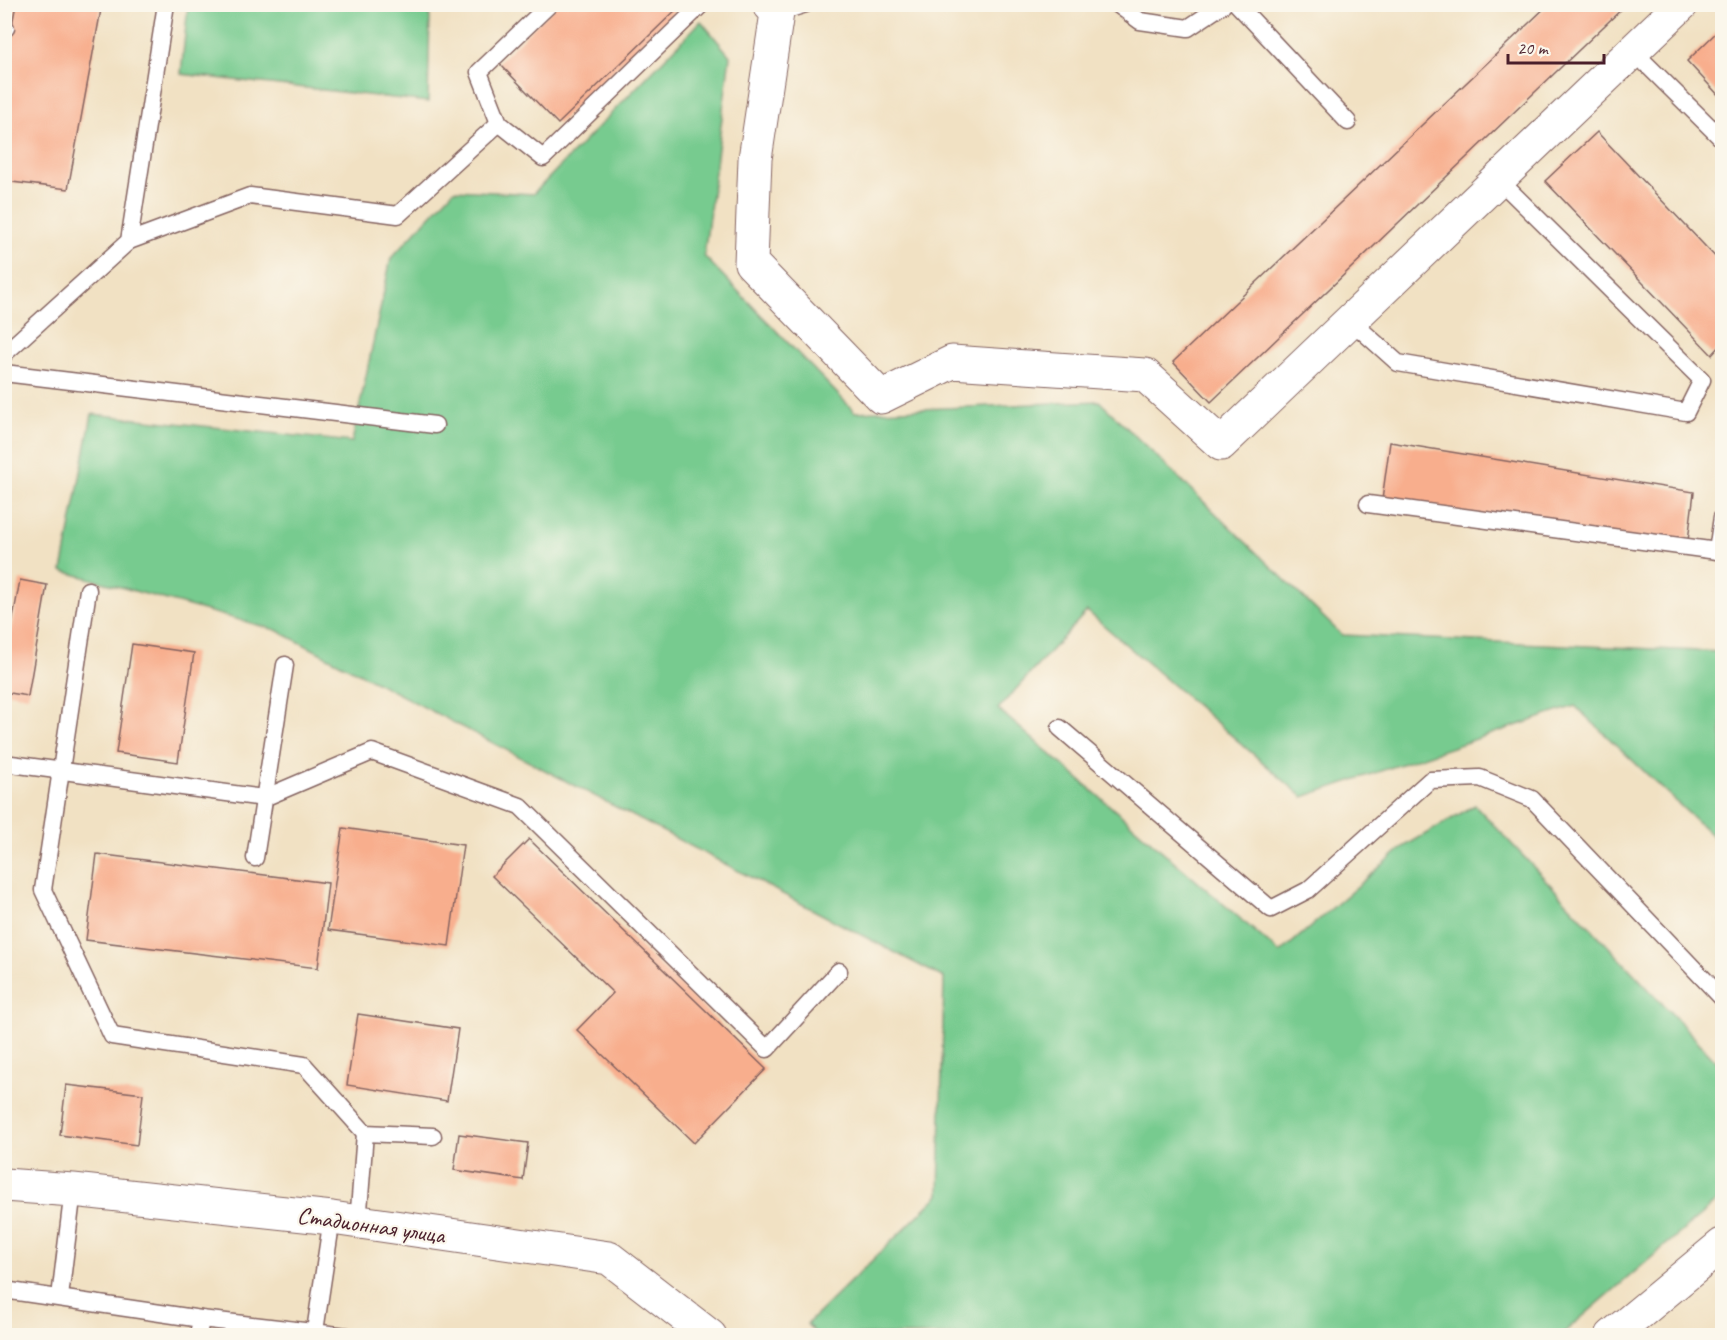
<svg xmlns="http://www.w3.org/2000/svg" width="1727" height="1340" font-family="Caveat,sans-serif">
	<rect width="100%" height="100%" fill="#fbf7ec"/>
	<filter id="ink" filterUnits="userSpaceOnUse"><feTurbulence type="fractalNoise" baseFrequency=".0167" numOctaves="2"/><feDisplacementMap in="SourceGraphic" scale="12" xChannelSelector="R" yChannelSelector="G"/><feConvolveMatrix kernelMatrix="1 2 1 2 8 2 1 2 1" color-interpolation-filters="sRGB"/></filter>
	<filter id="wash" filterUnits="userSpaceOnUse"><feTurbulence type="fractalNoise" baseFrequency=".008" numOctaves="4" result="noise"/><feDisplacementMap in="SourceGraphic" scale="24" xChannelSelector="R" yChannelSelector="G"/><feGaussianBlur stdDeviation="1.35" result="paint"/><feColorMatrix in="noise" values="0 0 0 0 0 0 0 0 0 0 0 0 0 0 0 0 0 1.4 0 .05"/><feComposite in="paint" operator="in"/></filter>
	<g filter="url(#wash)">
		<rect width="100%" height="100%" fill="#f1e1c3"/>
		<g fill="#77cb8f" stroke="#60755d" stroke-width="1.5">
			<path d="M425,4L430,12L428,102L181,74L188,5Z"/>
			<path d="M701,21L730,56L704,256L855,412L1099,401L1342,635L1722,652V845L1575,706L1303,797L1087,611L998,709L1280,953L1403,847L1475,805L1722,1067V1197L1561,1335H817L807,1324L939,1195L944,978L276,630L62,571L92,414L352,442L391,258L454,190L533,194Z"/>
		</g>
		<g id="blocks">
			<g fill="#f8ae8d">
				<path d="M16,4H102L68,189L4,181V67Z"/>
				<path d="M558,4H682L558,124L498,62Z"/>
				<path d="M1549,4H1627L1211,402L1173,362Z"/>
				<path d="M1722,27V99L1687,61Z"/>
				<path d="M1597,132L1722,264V344L1712,355L1545,181Z"/>
				<path d="M1390,442L1694,492L1687,549L1382,500Z"/>
				<path d="M20,580L47,585L28,696L4,692V667Z"/>
				<path d="M132,644L194,653L178,762L116,753Z"/>
				<path d="M343,828L463,845L449,946L328,930Z"/>
				<path d="M529,839L766,1069L694,1143L577,1030L613,993L492,876Z"/>
				<path d="M97,854L328,883L318,968L86,940Z"/>
				<path d="M358,1014L458,1029L447,1101L347,1085Z"/>
				<path d="M66,1085L143,1094L137,1145L60,1135Z"/>
				<path d="M459,1134L528,1143L523,1180L454,1170Z"/>
			</g>
		</g>
	</g>
	<g filter="url(#ink)">
		<use href="#blocks" fill-opacity="0" stroke="#846360" stroke-width="1.5"/>
		<g fill="none" stroke-linecap="round" stroke-linejoin="round">
			<g stroke="#846360" stroke-width="19">
				<g id="lane">
					<path d="M1117,4L1140,21L1188,28L1224,4"/>
					<path d="M1237,4L1348,122"/>
					<path d="M777,13L806,4"/>
					<path d="M4,28H6"/>
					<path d="M1633,51L1722,139"/>
					<path d="M499,123L479,72L550,4"/>
					<path d="M129,241L250,196L398,215L499,123L543,158L702,4"/>
					<path d="M1350,320L1398,363L1686,412L1702,380L1498,179"/>
					<path d="M4,354L129,241L166,4"/>
					<path d="M4,373L435,425"/>
					<path d="M1368,504L1717,551L1722,517"/>
					<path d="M88,590L43,890L112,1036L304,1065L365,1133L433,1136"/>
					<path d="M1060,728L1271,909L1308,890L1430,780L1480,778L1532,799L1722,998"/>
					<path d="M4,763L264,798L372,752L520,806L767,1049L839,971"/>
					<path d="M255,858L285,665"/>
					<path d="M358,1223L365,1133"/>
					<path d="M4,1290L201,1319L347,1336"/>
					<path d="M60,1297L73,1190"/>
					<path d="M315,1331L332,1218"/>
					<path d="M198,1336L201,1319"/>
				</g>
			</g>
			<g stroke="#846360" stroke-width="35">
				<g id="street">
					<path d="M769,4L777,13L755,159L751,263L881,397L952,362L1145,375L1221,444L1682,4"/>
					<path d="M4,1185L73,1190L332,1218L609,1258L710,1336"/>
					<path d="M1612,1336L1722,1245"/>
				</g>
			</g>
			<use href="#lane" stroke="#fff" stroke-width="16"/>
			<use href="#street" stroke="#fff" stroke-width="33"/>
		</g>
	</g>
	<g text-anchor="middle" dominant-baseline="central" stroke-width="4.5" stroke-linejoin="round" paint-order="stroke">
		<g font-size="24" fill="#4a1f2b" stroke="#fbf7ec">
			<text transform="translate(371 1225) rotate(8)">Стадионная улица</text>
		</g>
	</g>
	<rect width="1727" height="1340" fill="none" stroke="#fbf7ec" stroke-width="24"/>
	<path d="M1508 54v9h96v-9" fill="none" stroke="#4a1f2b" stroke-width="3"/>
	<text x="1517" y="54" font-size="18" fill="#4a1f2b" stroke="#fbf7ec" stroke-width="4.5" paint-order="stroke">20 m</text>
</svg>
